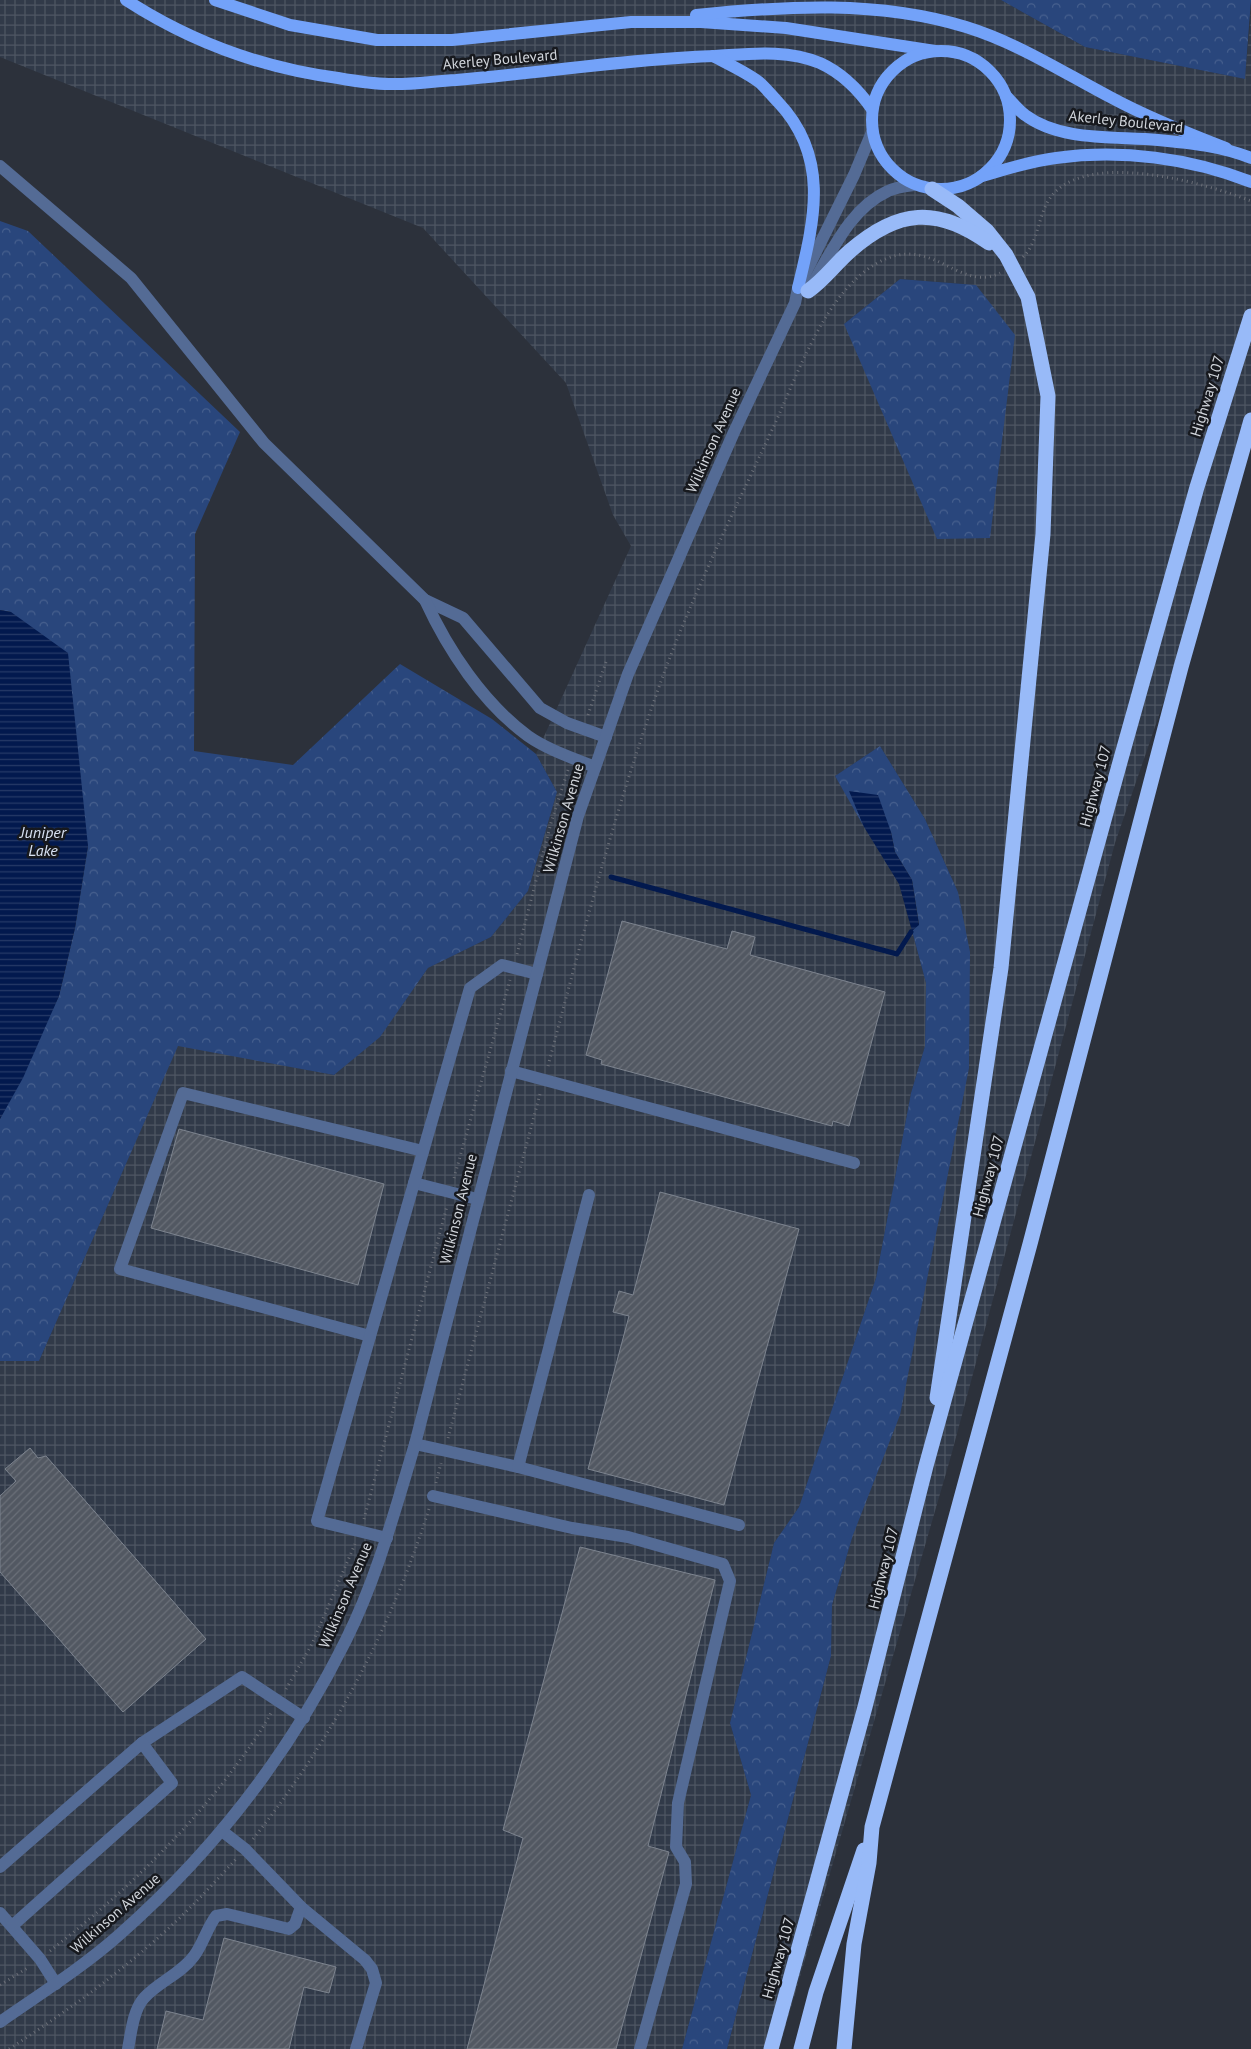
<svg xmlns="http://www.w3.org/2000/svg" width="1251" height="2049" font-family="'PT Sans',sans-serif">
	<defs>
		<pattern id="industrial-grid" width="8" height="8" patternUnits="userSpaceOnUse" patternTransform="scale(1.25)"><rect width="8" height="8" fill="#313a49"/><path d="M0 4h8M4 0v8" fill="none" stroke="#4e5663"/></pattern>
		<pattern id="forest-crowns" width="20" height="18" patternUnits="userSpaceOnUse" patternTransform="scale(1.25)"><rect width="20" height="18" fill="#29467c"/><path d="M2 6a3 3 0 1 1 6 0M12 15a3 3 0 1 1 6 0" fill="none" stroke="#47608e"/></pattern>
		<pattern id="water-rules" width="6" height="5" patternUnits="userSpaceOnUse" patternTransform="scale(1.25)"><rect width="6" height="5" fill="#02194e"/><path d="M0 2.5h6" fill="none" stroke="#263a67"/></pattern>
		<pattern id="building-hatch" width="6" height="6" patternUnits="userSpaceOnUse" patternTransform="scale(1.25)"><rect width="6" height="6" fill="#525862"/><path d="M-1 1l2-2M0 6l6-6M5 7l2-2" fill="none" stroke="#6a6f78"/></pattern>
	</defs>
	<rect width="100%" height="100%" fill="#2c313b"/>
	<path fill="url(#industrial-grid)" fill-rule="evenodd" d="M0,0H1001L1085,47L1245,79L1251,11V448L1115,843L951,1456L779,2049H727L831,1656L832,1605L853,1535L958,892L925,819L880,746L835,776L899,884L926,983L925,1046L911,1093L876,1278L799,1507L774,1543L730,1723L751,1795L682,2049H0V1361H39L178,1045L334,1075L380,1036L428,968L491,937L528,891L557,792L536,754L631,546L613,515L566,383L423,228L0,57ZM900,279L976,285L844,324Z"/>
	<g fill="url(#forest-crowns)">
		<path d="M1001,0H1251L1245,79L1085,47Z"/>
		<path d="M0,221L28,231L240,432L195,534L194,751L293,765L400,664L492,719L536,754L557,792L528,891L491,937L428,968L380,1037L334,1075L178,1046L39,1361H0V1119L59,996L75,928L88,846L11,612L0,610Z"/>
		<path d="M900,279L976,285L1015,335L990,538L937,539L844,324Z"/>
		<path d="M880,746L925,819L958,892L970,952L969,1068L900,1415L853,1535L832,1605L831,1656L727,2049H682L751,1795L730,1723L774,1543L799,1507L876,1278L911,1093L925,1046L926,983L912,931L919,924L912,880L895,852L891,832L850,791L864,827L835,776Z"/>
	</g>
	<g fill="url(#water-rules)">
		<path d="M0,610L11,612L68,653L88,846L75,928L59,996L23,1078L0,1119Z"/>
		<path d="M849,791L878,795L891,832L895,852L912,880L919,925L912,931L899,884L864,827Z"/>
	</g>
	<g fill="none" stroke-linecap="round" stroke-linejoin="round">
		<path stroke="#02194e" stroke-width="5" d="M611,877L897,954L911,932"/>
	</g>
	<g fill="url(#building-hatch)" stroke="#7d848f">
		<path d="M622,921L727,949L732,931L755,937L750,955L885,992L849,1126L833,1121L832,1126L601,1064L602,1060L586,1055Z"/>
		<path d="M179,1129L384,1184L358,1285L151,1228Z"/>
		<path d="M660,1192L799,1229L724,1505L588,1469L629,1316L613,1312L619,1291L633,1295Z"/>
		<path d="M30,1448L38,1458L46,1456L206,1639L123,1712L0,1572V1496L16,1481L5,1469Z"/>
		<path d="M580,1547L715,1580L648,1846L669,1852L616,2049H467L523,1838L503,1830Z"/>
		<path d="M224,1938L336,1967L329,1993L304,1987L289,2049H157L166,2011L203,2020Z"/>
	</g>
	<g fill="none" stroke-linecap="round" stroke-linejoin="round">
		<g stroke="#6b6f78" stroke-width="3" stroke-dasharray="1 4" stroke-linecap="butt">
			<path d="M1023,257C1041,239 1037,210 1055,192C1096,152 1205,183 1251,201"/>
			<path d="M588,715L607,659"/>
			<path d="M517,954L551,823L568,770"/>
			<path d="M548,1066C583,934 617,802 664,673C695,590 735,509 773,428C796,378 820,307 864,272C928,222 955,295 1000,273"/>
			<path d="M454,1178L510,980"/>
			<path d="M448,1438L540,1094"/>
			<path d="M436,1483L441,1463"/>
			<path d="M364,1519L447,1206"/>
			<path d="M286,1689L312,1644L355,1544"/>
			<path d="M253,1839C333,1738 390,1631 429,1509"/>
			<path d="M50,1951C115,1900 174,1845 225,1780C241,1759 258,1737 271,1713"/>
			<path d="M0,1985L29,1967"/>
			<path d="M9,2049C66,2012 120,1973 170,1927C193,1906 215,1882 236,1859"/>
		</g>
		<g stroke="#546b95" stroke-width="12">
			<path d="M0,166L131,278L264,443L425,600L463,618L540,708L567,723L606,737"/>
			<path d="M813,283C833,249 851,208 888,191C896,187 906,186 914,185"/>
			<path d="M425,600C448,650 483,703 528,736C548,750 573,758 595,767"/>
			<path d="M511,1071L854,1163"/>
			<path d="M414,1183L477,1199"/>
			<path d="M370,1336L120,1269L183,1093L423,1151"/>
			<path d="M415,1444L518,1467L739,1525"/>
			<path d="M518,1467L589,1195"/>
			<path d="M433,1496L572,1528L628,1537L723,1564L730,1581L678,1803L676,1847L685,1862L686,1884L640,2049"/>
			<path d="M387,1538L317,1521L470,988L502,965L537,974"/>
			<path d="M222,1831L245,1849L301,1907L365,1960L372,1969L376,1983L356,2049"/>
			<path d="M0,1867L142,1743L242,1677L304,1718"/>
			<path d="M0,1913L40,1959L56,1984"/>
			<path d="M12,1926L172,1783L142,1743"/>
			<path d="M0,2022C40,1994 83,1967 119,1935C213,1852 290,1753 346,1640C377,1578 395,1510 415,1444L578,816L628,674L734,432L795,303L798,288L854,175L872,132"/>
			<path d="M128,2049C131,2034 133,2010 144,1998C158,1982 181,1974 194,1956C203,1944 207,1928 216,1916L227,1914L289,1929L295,1924L301,1907"/>
		</g>
		<g stroke="#73a2f9" stroke-width="12">
			<path d="M126,0C191,42 262,68 338,78C355,81 373,84 389,84C411,85 434,81 456,80C542,73 628,59 715,56C750,54 786,49 820,63C842,73 858,89 872,109"/>
			<path d="M215,0L290,25L377,40H452L631,22H701L786,28L935,51"/>
			<path d="M696,15C785,6 878,0 966,27C1018,43 1064,73 1112,98C1149,118 1187,133 1226,148"/>
			<circle cx="941" cy="120" r="69"/>
			<path d="M713,56C728,64 746,72 759,82C766,88 772,96 778,102C831,158 814,221 798,288"/>
			<path d="M1006,96C1012,102 1018,110 1025,115C1061,142 1116,136 1158,140C1190,143 1221,146 1251,158"/>
			<path d="M982,176C1006,169 1031,161 1056,158C1121,149 1190,158 1251,182"/>
		</g>
		<g stroke="#98baf8" stroke-width="15">
			<path d="M932,189L958,206L987,231L1006,255L1028,297L1048,396L1043,534L1001,968L937,1398"/>
			<path d="M808,291C824,280 835,264 850,251C898,209 937,206 989,243"/>
			<path d="M771,2049L865,1707L926,1466L1120,762L1197,487L1251,316"/>
			<path d="M801,2049L816,1992L864,1850"/>
			<path d="M844,2049L854,1944L869,1863L872,1827L1030,1244L1181,667L1251,420"/>
		</g>
	</g>
	<g text-anchor="middle" dominant-baseline="central" stroke-width="5" stroke-linejoin="round" paint-order="stroke">
		<g font-size="15" fill="#d1d5db" stroke="#17191e">
			<text transform="translate(500 59) rotate(-5)">Akerley Boulevard</text>
			<text transform="translate(1126 121) rotate(6)">Akerley Boulevard</text>
			<text transform="translate(1207 396) rotate(-73)">Highway 107</text>
			<text transform="translate(713 440) rotate(-66)">Wilkinson Avenue</text>
			<text transform="translate(1095 786) rotate(-75)">Highway 107</text>
			<text transform="translate(563 818) rotate(-74)">Wilkinson Avenue</text>
			<text transform="translate(988 1176) rotate(-75)">Highway 107</text>
			<text transform="translate(458 1209) rotate(-76)">Wilkinson Avenue</text>
			<text transform="translate(883 1568) rotate(-76)">Highway 107</text>
			<text transform="translate(345 1595) rotate(-67)">Wilkinson Avenue</text>
			<text transform="translate(115 1913) rotate(-41)">Wilkinson Avenue</text>
			<text transform="translate(778 1958) rotate(-74)">Highway 107</text>
		</g>
		<g font-size="16" font-style="italic" fill="#d8e2f3" stroke="#17191e">
			<text x="43" y="832">Juniper<tspan x="43" dy="18">Lake</tspan></text>
		</g>
	</g>
</svg>
